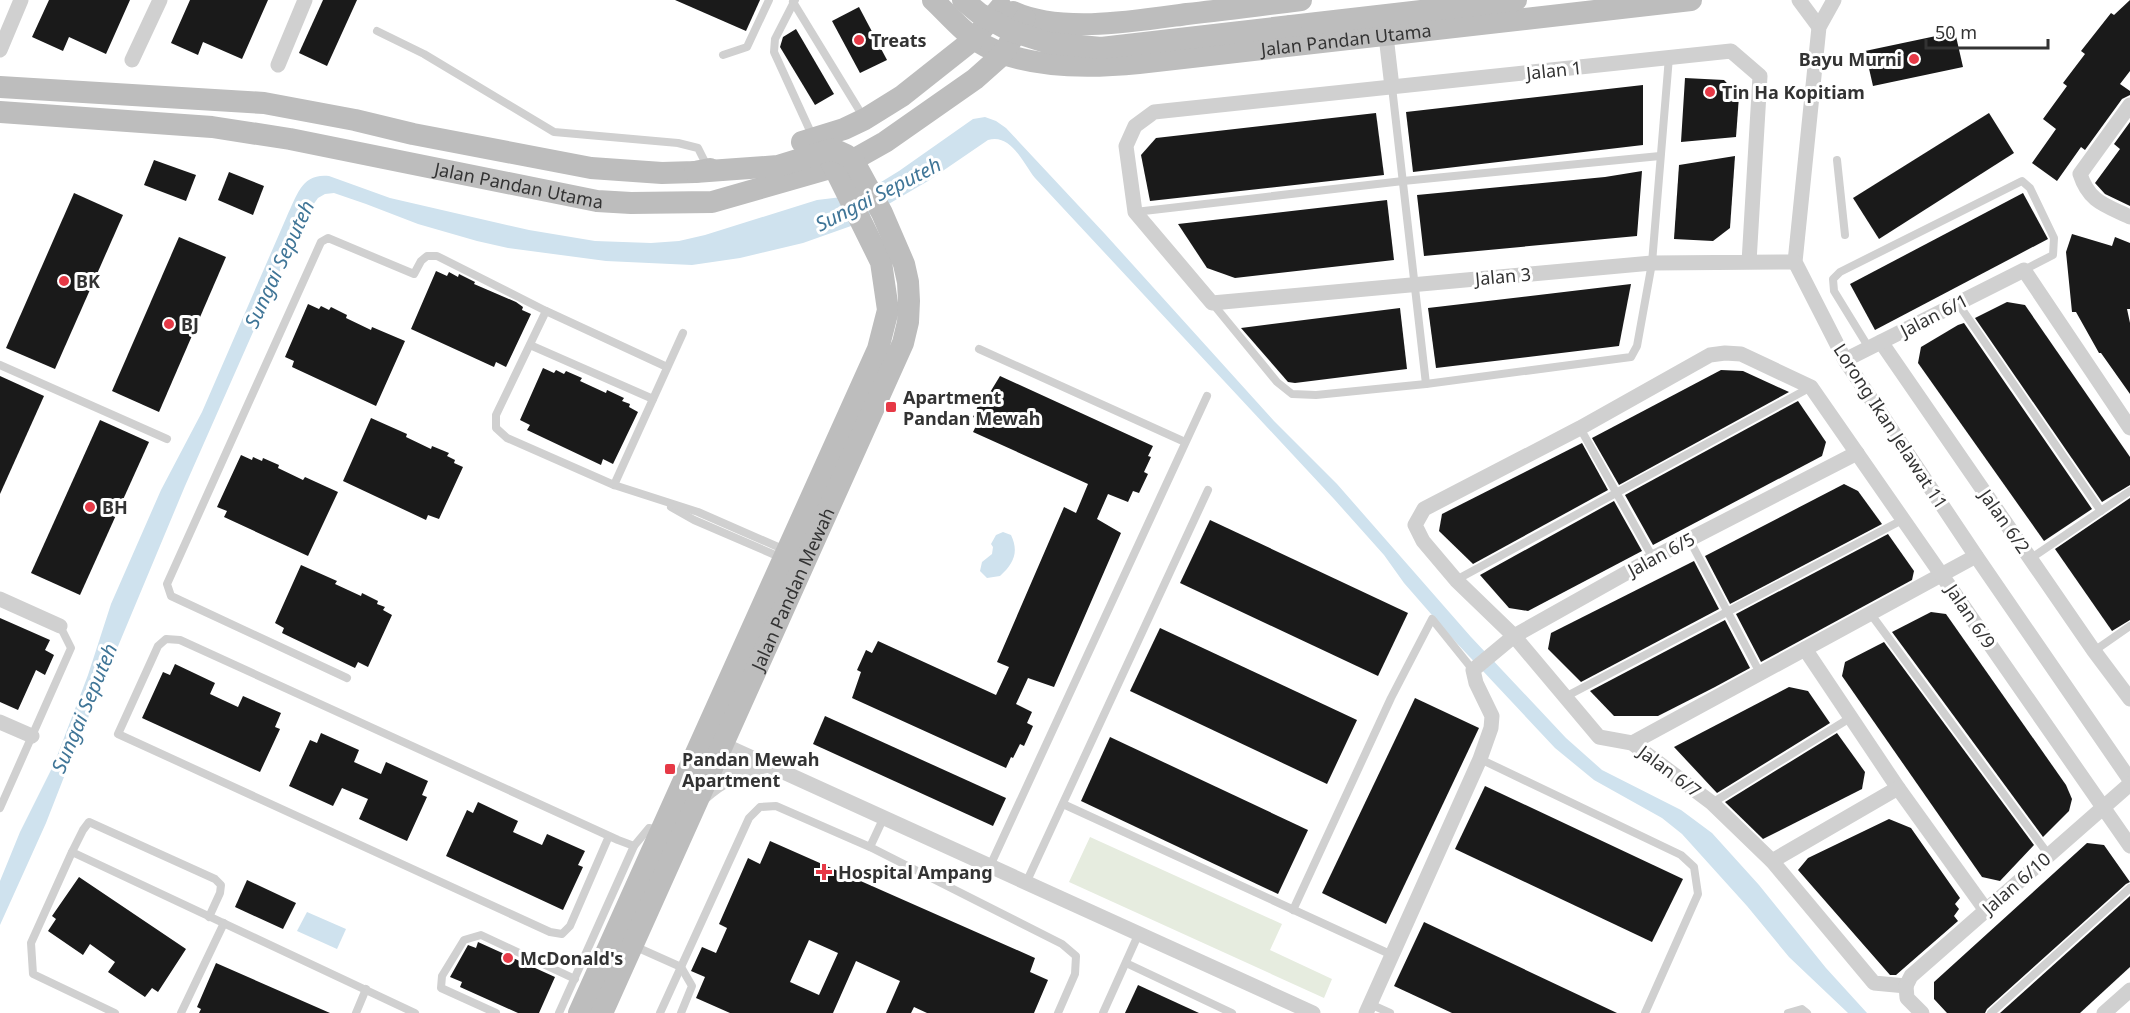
<svg xmlns="http://www.w3.org/2000/svg" width="2130" height="1013" font-family="'Noto Sans',sans-serif">
	<rect width="100%" height="100%" fill="#fff"/>
	<path fill="#e6ecdf" d="M1090,837L1282,924L1270,950L1332,979L1324,998L1069,882Z"/>
	<g fill="#cfe2ee">
		<path d="M985,117L996,121L1006,128L1105,234L1274,421L1337,484L1471,637L1566,738L1602,770L1681,810L1712,833L1759,885L1826,968L1867,1013H1848L1789,957L1747,906L1682,834L1662,818L1594,780L1555,748L1452,638L1404,583L1384,555L1334,499L1035,178C1023,163 1011,133 988,140L928,181L851,226L803,243L740,258L692,265L606,261L508,248L477,241L418,224L366,204L334,193L325,194L318,198L303,219L185,486L73,754L46,823L0,925V881L20,832L54,764L88,675L111,604L161,490L202,412L287,216C297,195 302,173 329,176L390,198L529,230L595,241L651,243L679,241L705,235L817,200L842,197L873,187L899,171L973,119Z"/>
		<path d="M1003,532L1011,535C1019,552 1014,563 1000,576L987,578L980,571L982,562L992,554L993,547L991,544L996,535Z"/>
		<path d="M307,912L346,929L337,949L297,931Z"/>
	</g>
	<g fill="#1a1a1a" fill-rule="evenodd">
		<path d="M49,0H130L106,54L69,37L63,51L32,37Z"/>
		<path d="M190,0H268L242,59L203,42L198,55L171,43Z"/>
		<path d="M323,0H357L327,66L299,53Z"/>
		<path d="M675,0H760L746,31Z"/>
		<path d="M2130,0V71L2120,84L2130,91V95L2122,99L2085,150L2081,147L2057,181L2032,163L2056,129L2043,119L2067,86L2063,83L2085,54L2081,51L2111,13L2114,15Z"/>
		<path d="M859,7L887,60L860,73L832,21Z"/>
		<path d="M796,29L834,94L815,105L780,47L783,37Z"/>
		<path d="M1955,32L1963,67L1873,86L1865,51Z"/>
		<path d="M1685,78L1724,80L1739,96L1736,137L1681,142Z"/>
		<path d="M1643,85V145L1413,172L1406,112Z"/>
		<path d="M1376,113L1384,175L1150,201L1141,155L1156,138Z"/>
		<path d="M1989,113L2014,153L1879,239L1853,198Z"/>
		<path d="M2130,122V206L2105,194L2095,183L2120,149L2114,144Z"/>
		<path d="M1735,156L1730,228L1713,241L1674,239L1679,165Z"/>
		<path d="M154,160L196,175L186,201L144,185Z"/>
		<path d="M1642,171L1637,236L1424,256L1417,195L1605,177Z"/>
		<path d="M229,172L264,186L253,215L218,200Z"/>
		<path d="M74,193L123,215L55,369L6,348Z"/>
		<path d="M2023,193L2048,239L1875,330L1850,284Z"/>
		<path d="M1387,200L1394,260L1235,278L1207,268L1178,224Z"/>
		<path d="M2072,234L2112,246L2115,237L2130,243V309H2127L2130,323V394L2101,353H2099L2076,312H2072L2066,252Z"/>
		<path d="M179,237L226,257L159,412L112,391Z"/>
		<path d="M436,271L447,276L449,272L458,277L459,274L475,282L474,284L516,302L523,307L522,310L531,314L506,367L496,362L494,367L411,329Z"/>
		<path d="M1631,284L1619,346L1436,368L1428,308Z"/>
		<path d="M2007,302L2025,305L2130,457V485L2102,502L1975,318Z"/>
		<path d="M308,304L319,309L321,306L329,310L331,307L347,315L346,318L371,330L372,327L405,341L376,406L292,367L294,361L285,357Z"/>
		<path d="M1400,308L1407,369L1295,383L1288,382L1241,328Z"/>
		<path d="M1964,323L2092,509L2044,541L1918,363L1921,347L1958,325Z"/>
		<path d="M543,368L554,373L556,370L564,374L566,371L582,378L580,381L606,393L607,390L624,398L622,401L630,404L629,407L638,412L613,464L603,459L601,465L527,430L530,425L520,420Z"/>
		<path d="M1721,370L1743,371L1789,392L1619,485L1592,438Z"/>
		<path d="M0,376L44,396L0,494Z"/>
		<path d="M1000,376L1153,446L1148,456L1151,457L1144,472L1148,474L1139,493L1133,491L1128,502L1108,494L1097,519L1121,533L1054,687L1028,678L1016,704L1032,712L1027,723L1033,726L1024,746L1020,744L1013,758L1011,757L1006,768L852,698L861,672L857,670L866,650L872,653L878,641L996,695L1009,667L997,662L1064,507L1076,513L1088,484L973,432L979,420L973,417L982,397L986,399Z"/>
		<path d="M1798,401L1826,442L1822,456L1653,545L1625,495Z"/>
		<path d="M371,418L407,434L406,437L431,449L432,446L449,453L447,456L455,460L454,463L463,467L439,519L428,515L426,520L343,481Z"/>
		<path d="M100,420L149,442L80,595L31,573Z"/>
		<path d="M1582,443L1608,490L1473,564L1439,531L1442,514Z"/>
		<path d="M241,455L252,460L253,457L262,461L263,458L279,465L278,468L303,480L305,477L338,492L308,556L224,517L227,511L217,507Z"/>
		<path d="M1844,484L1858,491L1882,524L1730,604L1705,556Z"/>
		<path d="M2130,498V620L2112,631L2055,549Z"/>
		<path d="M1614,501L1642,551L1528,611L1509,608L1480,575Z"/>
		<path d="M1210,520L1408,613L1378,676L1180,583Z"/>
		<path d="M1888,534L1914,571L1912,580L1761,662L1736,614Z"/>
		<path d="M1694,561L1719,609L1581,682L1548,649L1551,633Z"/>
		<path d="M301,565L337,581L335,584L361,596L362,593L378,601L377,604L385,607L383,610L392,615L368,667L358,662L355,668L282,633L284,628L275,623Z"/>
		<path d="M1931,612L1946,614L2066,785L2072,799L2069,811L2043,837L1892,632Z"/>
		<path d="M0,618L50,640L45,650L54,655L45,675L36,670L18,710L0,702Z"/>
		<path d="M1725,620L1750,668L1715,687L1658,716H1614L1590,691Z"/>
		<path d="M1160,628L1357,720L1327,784L1130,691Z"/>
		<path d="M1884,642L2034,845L2000,881L1982,877L1842,676L1845,662Z"/>
		<path d="M175,664L215,683L210,694L238,707L243,696L281,713L275,727L280,729L260,772L142,718L163,672L170,675Z"/>
		<path d="M1789,687L1808,691L1830,723L1717,793L1674,747Z"/>
		<path d="M1415,698L1479,728L1386,924L1322,893Z"/>
		<path d="M825,716L1006,798L993,826L813,744Z"/>
		<path d="M321,733L359,750L354,762L381,774L386,762L428,781L422,795L427,797L407,841L359,819L368,799L342,788L333,806L289,786L310,740L317,743Z"/>
		<path d="M1837,733L1865,772L1862,789L1763,839L1725,802Z"/>
		<path d="M1110,737L1308,830L1278,894L1081,801Z"/>
		<path d="M1485,786L1683,879L1652,942L1455,849Z"/>
		<path d="M478,802L518,821L513,832L542,845L547,834L585,851L578,865L583,867L563,910L446,856L467,810L473,813Z"/>
		<path d="M1889,819L1911,828L1960,898L1955,904L1959,909L1954,916L1958,921L1896,975H1890L1798,870L1808,858Z"/>
		<path d="M770,841L1035,958L1030,972L1048,980L1034,1013H927L914,1007L911,1013H886L900,981L856,961L833,1013H730L696,998L705,977L691,971L702,947L716,953L727,928L719,924L748,858L760,864ZM809,940L838,953L819,995L790,982Z"/>
		<path d="M2087,843L2104,845L2130,882L2126,884L1987,1009L1985,1013H1947L1934,999V982Z"/>
		<path d="M79,877L186,949L158,992L152,988L145,997L108,972L115,962L90,944L83,955L48,931L56,919L52,916Z"/>
		<path d="M247,880L296,903L283,929L235,907Z"/>
		<path d="M2130,896V967L2080,1013H2000Z"/>
		<path d="M1424,922L1617,1013H1452L1394,986Z"/>
		<path d="M478,942L555,977L539,1013H518L460,987L462,982L450,977L468,945L476,948Z"/>
		<path d="M216,963L330,1013H199L201,1009L197,1007Z"/>
		<path d="M1138,985L1199,1013H1125Z"/>
	</g>
	<g fill="none" stroke-linecap="round" stroke-linejoin="round">
		<g stroke="#d0d0d0" stroke-width="8">
			<path d="M795,0L775,39L774,52L812,135"/>
			<path d="M793,2L864,118"/>
			<path d="M377,31L424,54L554,132L678,143L698,148L708,168"/>
			<path d="M723,55L747,47L769,0"/>
			<path d="M1392,87L1426,384"/>
			<path d="M1837,160L1845,235"/>
			<path d="M1135,212L1403,181L1660,156"/>
			<path d="M1957,302L2101,511"/>
			<path d="M1213,304L1277,382L1292,394L1316,395L1426,384L1631,357L1637,346L1652,263L1669,57"/>
			<path d="M546,311L667,367"/>
			<path d="M530,345L653,399"/>
			<path d="M1869,348L1834,291L1833,279L1840,272L2022,181L2030,188L2054,238L2053,255L2024,270"/>
			<path d="M979,349L1185,442"/>
			<path d="M0,365L167,439"/>
			<path d="M1580,428L1653,558"/>
			<path d="M614,485L683,333"/>
			<path d="M671,507L694,520L782,558"/>
			<path d="M1689,539L1760,673"/>
			<path d="M2030,559L2130,491"/>
			<path d="M1456,580L1811,387"/>
			<path d="M1870,613L2048,854"/>
			<path d="M2094,651L2130,626"/>
			<path d="M347,678L171,596L167,584L321,242L328,238L414,274L421,261L427,256H437L546,311L496,415V428L507,438L614,485L698,512L785,550"/>
			<path d="M1565,697L1904,519"/>
			<path d="M1480,759L1681,855L1694,867L1698,894L1645,1013"/>
			<path d="M1712,803L1850,718"/>
			<path d="M1063,804L1392,955"/>
			<path d="M0,808L71,648L60,626"/>
			<path d="M609,836L570,926L562,934L550,932L118,734L158,646L166,639L180,640L618,840L634,846L649,828L660,830"/>
			<path d="M870,847L884,817"/>
			<path d="M72,852L83,830L89,822L215,879L221,885L220,893L209,917"/>
			<path d="M990,866L1207,396"/>
			<path d="M1026,883L1208,490"/>
			<path d="M1293,910L1391,698L1432,619L1473,670"/>
			<path d="M634,946L681,967L692,986L681,1013"/>
			<path d="M1126,963L1232,1013"/>
			<path d="M1370,1004L1390,1013"/>
			<path d="M115,1013L33,974L31,943L72,852L415,1013"/>
			<path d="M181,1013L224,923"/>
			<path d="M356,1013L366,989"/>
			<path d="M496,1013L441,988L442,976L464,940L481,935L575,979"/>
			<path d="M559,1013L634,846"/>
			<path d="M660,1013L749,818L760,807L776,806L870,847L1062,944L1076,956L1075,974L1058,1013"/>
			<path d="M1103,1013L1139,933"/>
			<path d="M1788,1013L1802,1009L1807,1013"/>
			<path d="M1991,1013L2130,888"/>
		</g>
		<g stroke="#d0d0d0" stroke-width="15">
			<path d="M1799,0L1819,27"/>
			<path d="M1834,0L1819,27L1795,262L1845,360L1976,556L2130,780"/>
			<path d="M1386,36L1392,87"/>
			<path d="M0,50L21,0"/>
			<path d="M132,60L160,0"/>
			<path d="M278,65L305,0"/>
			<path d="M2130,105L2080,174C2089,202 2105,205 2130,217"/>
			<path d="M1749,262L1760,76L1731,51L1154,112L1135,126L1126,146L1135,212L1212,303L1652,263L1795,262"/>
			<path d="M1881,342L2094,651L2130,699"/>
			<path d="M1845,360L2024,270L2130,428"/>
			<path d="M0,599L60,626"/>
			<path d="M1805,649L1898,788L1985,909"/>
			<path d="M0,722L32,736"/>
			<path d="M715,741L1313,1013"/>
			<path d="M1632,743L1976,556"/>
			<path d="M1772,861L1898,788"/>
			<path d="M1906,986L1874,983L1772,861L1712,803L1632,743L1599,737L1514,636L1456,580L1423,541L1415,525L1424,509L1580,428L1710,355L1725,353L1741,354L1811,387L2130,846"/>
			<path d="M1906,986L1911,976L2130,784"/>
			<path d="M1906,986L1907,998L1922,1013"/>
			<path d="M1366,1013L1480,759L1491,728L1492,716L1476,683L1473,670L1514,636L1653,558L1857,453"/>
			<path d="M2104,1013L2130,990"/>
		</g>
		<path stroke="#d0d0d0" stroke-width="20" d="M700,796C722,776 738,770 766,763"/>
		<g stroke="#bdbdbd" stroke-width="22">
			<path id="s1" d="M933,0C947,13 961,30 977,41C1020,69 1089,68 1139,63L1691,0"/>
			<path d="M1013,12C1061,34 1136,21 1187,14C1225,10 1263,5 1301,0"/>
			<path d="M1291,26L1516,0"/>
			<path d="M0,87L264,103L355,120L413,134L591,168L662,173L695,172L710,169"/>
			<path id="s2" d="M0,112L212,127L290,139L597,201L631,203L712,202L834,167L853,160L885,142L975,79L1002,55L1025,18"/>
			<path d="M802,142L844,129L865,119L902,96L974,39L1001,7"/>
			<path d="M579,1013L878,349L888,310L881,262L834,167L831,161V154"/>
			<path id="s3" d="M602,1013L903,343L908,322L909,301L908,282L904,264L882,213L853,160L846,155L833,149L778,166L695,172"/>
		</g>
		<path stroke="#bdbdbd" stroke-width="22" d="M963,0L980,14L1011,31L1049,43L1101,48L1291,26"/>
	</g>
	<g fill="#e63946" stroke="#fff" stroke-width="2">
		<circle cx="859" cy="40" r="6"/>
		<circle cx="1914" cy="59" r="6"/>
		<circle cx="1710" cy="92" r="6"/>
		<circle cx="64" cy="281" r="6"/>
		<circle cx="169" cy="324" r="6"/>
		<rect x="885" y="401" width="12" height="12" rx="3"/>
		<circle cx="90" cy="507" r="6"/>
		<rect x="664" y="763" width="12" height="12" rx="3"/>
		<path d="M821 863h6v6h6v6h-6v6h-6v-6h-6v-6h6z"/>
		<circle cx="508" cy="958" r="6"/>
	</g>
	<g text-anchor="middle" dominant-baseline="central" stroke-width="6" stroke-linejoin="round" paint-order="stroke">
		<g font-size="18" font-weight="bold" fill="#333" stroke="#fff" text-anchor="start">
			<text x="871" y="40">Treats</text>
			<text x="1902" y="59" text-anchor="end">Bayu Murni</text>
			<text x="1722" y="92">Tin Ha Kopitiam</text>
			<text x="76" y="281">BK</text>
			<text x="181" y="324">BJ</text>
			<text x="903" y="397">Apartment<tspan x="903" dy="21">Pandan Mewah</tspan></text>
			<text x="102" y="507">BH</text>
			<text x="682" y="759">Pandan Mewah<tspan x="682" dy="21">Apartment</tspan></text>
			<text x="838" y="872">Hospital Ampang</text>
			<text x="520" y="958">McDonald's</text>
		</g>
		<g font-size="18" fill="#333" stroke="#fff">
			<text stroke="none"><textPath href="#s1" startOffset="435">Jalan Pandan Utama</textPath></text>
			<text transform="translate(1554 70) rotate(-6)">Jalan 1</text>
			<text stroke="none"><textPath href="#s2" startOffset="525">Jalan Pandan Utama</textPath></text>
			<text transform="translate(1503 276) rotate(-5)">Jalan 3</text>
			<text transform="translate(1934 315) rotate(-27)">Jalan 6/1</text>
			<text transform="translate(1891 426) rotate(57)">Lorong Ikan Jelawat 11</text>
			<text transform="translate(2005 521) rotate(55)">Jalan 6/2</text>
			<text transform="translate(1661 554) rotate(-28)">Jalan 6/5</text>
			<text stroke="none"><textPath href="#s3" startOffset="465">Jalan Pandan Mewah</textPath></text>
			<text transform="translate(1971 616) rotate(56)">Jalan 6/9</text>
			<text transform="translate(1670 771) rotate(37)">Jalan 6/7</text>
			<text transform="translate(2016 883) rotate(-41)">Jalan 6/10</text>
		</g>
		<g font-size="20" font-style="italic" fill="#3f7597" stroke="#fff">
			<text transform="translate(878 194) rotate(-27)">Sungai Seputeh</text>
			<text transform="translate(279 264) rotate(-65)">Sungai Seputeh</text>
			<text transform="translate(84 708) rotate(-67)">Sungai Seputeh</text>
		</g>
	</g>
	<path d="M1926 39v9h122v-9" fill="none" stroke="#333333" stroke-width="3"/>
	<text x="1935" y="39" font-size="18" fill="#333333" stroke="#ffffff" stroke-width="4.5" paint-order="stroke">50 m</text>
</svg>
